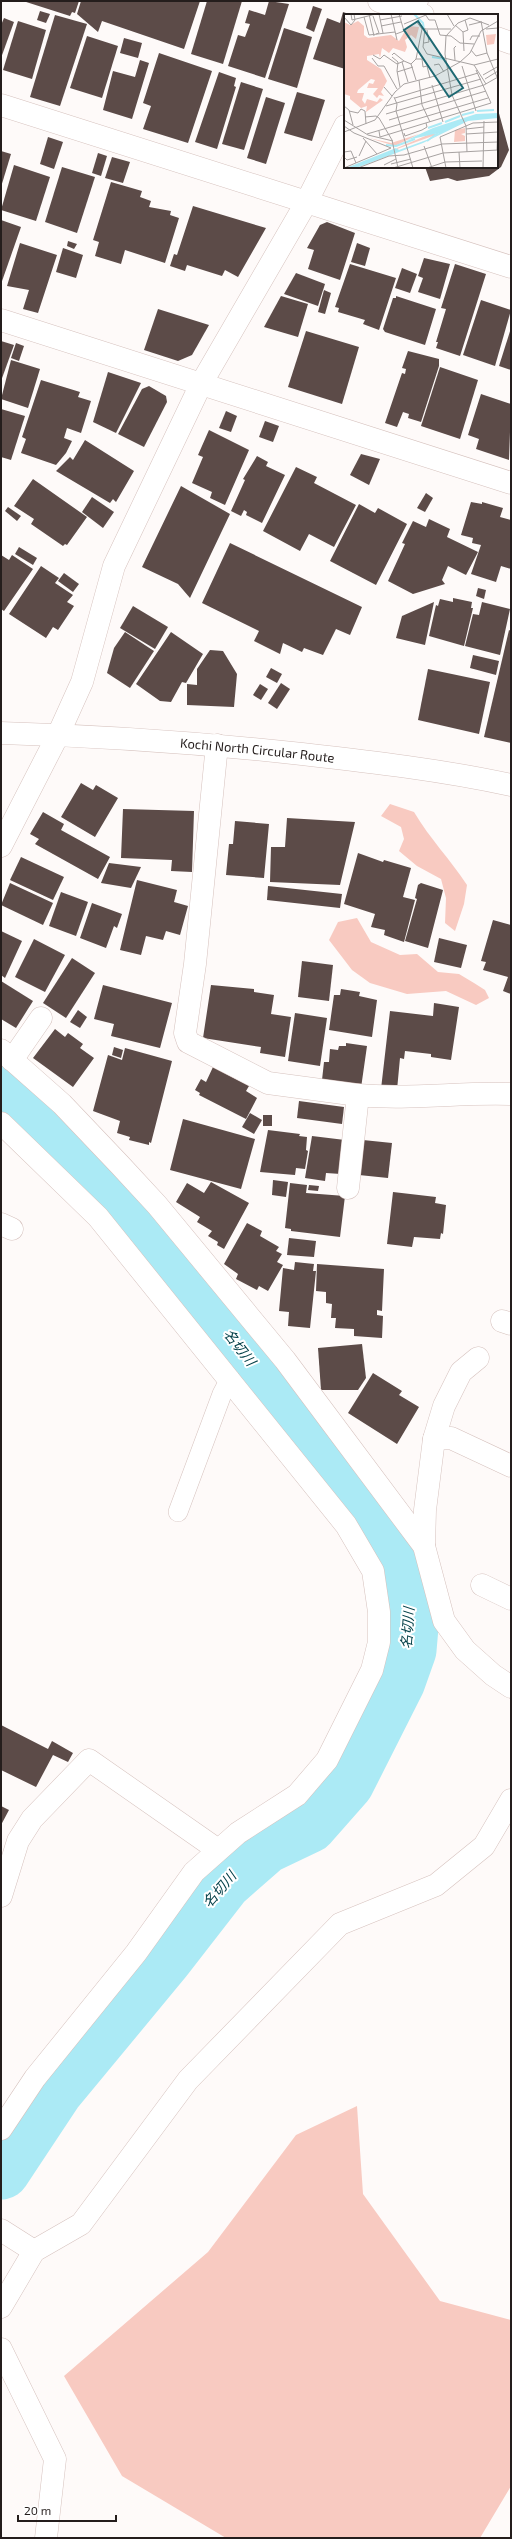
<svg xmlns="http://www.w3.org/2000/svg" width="512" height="2539" font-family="'Exo 2','Noto Sans JP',sans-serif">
	<rect width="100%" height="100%" fill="#fefaf9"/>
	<g fill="#f8cac1">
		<path d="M390,804L414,812C430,839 450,859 467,885L464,904L455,931L445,923L446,898L441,879L417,866L399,851L404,839L401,827L381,816Z"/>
		<path d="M357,918L371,942L400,955L417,954L438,972L459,974L474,983L485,990L489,998L476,1005L446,991L407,994L370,983L352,970L329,940L338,922Z"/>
		<path d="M357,2106L363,2194L440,2301L511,2320V2486L480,2538H226L122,2476L64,2376L208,2252L296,2135Z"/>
	</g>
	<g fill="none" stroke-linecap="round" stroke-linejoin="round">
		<path stroke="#abeaf5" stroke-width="59" d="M1,1085L48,1127L131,1209L372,1515L407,1581L410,1615L407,1650L396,1681L345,1782L308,1824L264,1845L223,1881L164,1957L54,2090L1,2170"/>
	</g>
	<g fill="#5c4b48">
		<path d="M23,1H79L75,13L72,12L70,16Z"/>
		<path d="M81,1H200L184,49L102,21L98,32L77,14Z"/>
		<path d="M207,1H242L223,64L191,54Z"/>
		<path d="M269,1L289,4L265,78L228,66L238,35L245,37L250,24L245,23L249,10L265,15Z"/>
		<path d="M313,6L322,9L314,32L306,28Z"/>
		<path d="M40,11L50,14L46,23L37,20Z"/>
		<path d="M343,12L352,15H345V69L313,59L327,18L340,23Z"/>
		<path d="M55,15L87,24L60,106L30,97Z"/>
		<path d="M4,18L14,22L1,58V25Z"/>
		<path d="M18,21L46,30L32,79L3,70Z"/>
		<path d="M284,28L312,37L297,88L268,79Z"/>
		<path d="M87,36L118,46L102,98L70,88Z"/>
		<path d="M124,38L142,43L138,58L120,53Z"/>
		<path d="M159,53L212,71L188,143L143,129L151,106L143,103Z"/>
		<path d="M140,60L149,63L132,119L103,110L113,71L135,77Z"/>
		<path d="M219,72L236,78L234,86L236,87L217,149L195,142Z"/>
		<path d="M241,82L263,89L244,150L222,144Z"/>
		<path d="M297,92L325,100L312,141L284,133Z"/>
		<path d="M266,97L285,103L266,164L247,158Z"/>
		<path d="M497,106L509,150L501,167L489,176L457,181L448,178L430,181L425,167H497Z"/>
		<path d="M48,137L63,142L54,169L40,164Z"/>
		<path d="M1,151L11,154L1,187Z"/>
		<path d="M98,153L107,156L101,176L92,173Z"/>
		<path d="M112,157L130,162L123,183L105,178Z"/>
		<path d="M14,165L50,177L36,221L1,210Z"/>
		<path d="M62,167L95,177L77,233L45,222Z"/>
		<path d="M111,182L142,191L140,197L151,201L149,207L171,211L170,215L179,218L165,263L125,250L121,264L95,256L99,242L93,240Z"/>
		<path d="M193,206L266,228L238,277L225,270L222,276L187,265L185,271L170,266L174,254L177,255Z"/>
		<path d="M1,220L21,227L1,284Z"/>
		<path d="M327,222L355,233L340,280L308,269L314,250L307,248L320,225Z"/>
		<path d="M68,241L77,244L74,249L67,246Z"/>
		<path d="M20,243L57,255L38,313L23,309L29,290L7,286Z"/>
		<path d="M357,243L370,248L365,266L351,262Z"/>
		<path d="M63,248L83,255L76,278L56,272Z"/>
		<path d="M424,258L450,264L440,299L418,292L423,278L418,276Z"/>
		<path d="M350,264L396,278L379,330L363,324L365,320L338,312L339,308L335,307Z"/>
		<path d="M455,264L486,274L460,356L436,348L438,342H436L446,309L441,308Z"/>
		<path d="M402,268L417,274L410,293L395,288Z"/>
		<path d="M296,273L325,284L318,306L284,294Z"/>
		<path d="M324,290L331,293L325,314L318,312Z"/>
		<path d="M281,296L308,304L298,337L264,327Z"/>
		<path d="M396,296L436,309L425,345L385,332L383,329L393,298H396Z"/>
		<path d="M481,300L511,310L495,366L463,355Z"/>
		<path d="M158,309L209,325L192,355L178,361L144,350Z"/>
		<path d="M511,328V370L499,366Z"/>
		<path d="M306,331L359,347L342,404L288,387Z"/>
		<path d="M1,341L14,345L1,381Z"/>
		<path d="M16,343L24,346L19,361L11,358Z"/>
		<path d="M408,351L439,359V366L421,422L408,418L409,414L403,412L397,427L385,423L402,373L405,374L406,369L402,368Z"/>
		<path d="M11,360L40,369L28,408L1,399Z"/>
		<path d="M440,367L478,380L460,439L421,426Z"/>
		<path d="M108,372L141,383L116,433L93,422Z"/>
		<path d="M41,380L80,392L78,397L91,401L81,433L67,428L64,438L72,441L66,453L56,465L21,453L26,439L22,437Z"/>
		<path d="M149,386L166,396L167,402L144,447L118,434L142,389Z"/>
		<path d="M481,394L511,404L509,460L476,449L479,439L468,435Z"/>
		<path d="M1,409L25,416L11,460L1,457Z"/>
		<path d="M226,411L237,416L231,432L219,428Z"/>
		<path d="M265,421L279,426L273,442L259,437Z"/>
		<path d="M209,430L249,450L225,505L210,498L212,492L192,483L203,457L198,455Z"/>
		<path d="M85,440L134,471L116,502L113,499L110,503L56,471L70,457L73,460Z"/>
		<path d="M361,454L380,459L369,485L350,475Z"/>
		<path d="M257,456L268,462L266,466L285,475L262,523L246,515L247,512L244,510L241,516L231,511L245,480L243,479Z"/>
		<path d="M296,467L317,477L314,483L356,505L334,547L309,534L300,551L263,531Z"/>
		<path d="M33,479L87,517L67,545L65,544L63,546L31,524L34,519L14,506Z"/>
		<path d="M181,486L230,514L190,598L178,584L142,567Z"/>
		<path d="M426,493L433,498L425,512L417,508Z"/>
		<path d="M92,497L114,512L103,528L82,512Z"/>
		<path d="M471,502L482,504V502L503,508L500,517L511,520V569L501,566L496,582L471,574L481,545L472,543L473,538L461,535Z"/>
		<path d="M359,504L375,513L378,508L407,524L376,585L330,561Z"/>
		<path d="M8,507L21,516L17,521L5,511Z"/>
		<path d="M429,519L450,529L447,537L478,552L466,575L448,566L442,580L445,584L413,594L388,581L405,544L402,543L413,521L426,527Z"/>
		<path d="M230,543L362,607L350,635L336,629L323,655L304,648L302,652L283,643L280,654L254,641L259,631L202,603Z"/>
		<path d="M19,547L37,558L33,565L15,554Z"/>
		<path d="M1,555L9,560L12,555L33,569L4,611L1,609Z"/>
		<path d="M41,566L59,578L55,583L73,595L67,602L74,606L58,630L53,627L46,638L9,614Z"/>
		<path d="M64,573L79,584L73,592L58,581Z"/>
		<path d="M478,588L486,590L484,599L476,596Z"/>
		<path d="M453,598L472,602L471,608H473L464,646L429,636L436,605L438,606L440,599L453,602Z"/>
		<path d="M434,602L425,645L396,638L402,616Z"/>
		<path d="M482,602L510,609L500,655L465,646L473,614L479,615Z"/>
		<path d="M133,606L168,627L155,649L120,628Z"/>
		<path d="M509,630L511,631V743L484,737Z"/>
		<path d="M125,632L154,651L130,688L107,673L114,648Z"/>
		<path d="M171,632L203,654L186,683L182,682L171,702L160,701L136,684Z"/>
		<path d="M210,650L223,651L237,674L234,707L187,705V684L197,685V669Z"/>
		<path d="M473,655L499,661L496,675L470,668Z"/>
		<path d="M271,668L282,674L277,683L266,677Z"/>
		<path d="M428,669L490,682L479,734L418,720Z"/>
		<path d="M281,683L290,689L277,709L268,703Z"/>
		<path d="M260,684L268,689L261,700L253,695Z"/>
		<path d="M81,783L93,790L96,785L118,798L95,837L61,817Z"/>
		<path d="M123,809L194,811L192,872L171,871L172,860L121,858Z"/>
		<path d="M43,812L64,824L61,830L110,857L98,879L35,844L39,839L30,834Z"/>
		<path d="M287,818L355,822L340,885L270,882L271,847H285Z"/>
		<path d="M235,821L269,824L264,878L226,875L229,844H233Z"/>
		<path d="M358,853L383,862L384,860L411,868L403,897L415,900L404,942L384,935L385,930L371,927L375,914L344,904Z"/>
		<path d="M21,857L64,877L53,900L10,880Z"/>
		<path d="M109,863L141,867L131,888L101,883Z"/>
		<path d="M137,880L177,890L174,902L188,906L180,935L166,931L163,940L146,936L141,955L120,950Z"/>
		<path d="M10,883L53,903L43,925L1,905Z"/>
		<path d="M421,883L443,890L428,948L405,941L417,899L415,898L418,885Z"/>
		<path d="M268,886L342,894L340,908L267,900Z"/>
		<path d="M61,892L88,902L76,936L49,926Z"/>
		<path d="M92,903L122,914L117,928L114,926L106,948L80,938Z"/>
		<path d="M493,920L511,925V994L503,991L508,977L483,970L486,962L481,961Z"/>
		<path d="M1,931L22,941L5,978L1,975Z"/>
		<path d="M439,938L467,945L461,968L434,962Z"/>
		<path d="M34,939L65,955L45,992L15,977Z"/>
		<path d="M72,958L95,973L66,1018L43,1003Z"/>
		<path d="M302,961L333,965L329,1001L298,997Z"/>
		<path d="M1,981L33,1001L16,1028L1,1019Z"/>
		<path d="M103,985L172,1003L160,1048L111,1036L114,1024L94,1019Z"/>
		<path d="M211,985L254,989V992L274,995L271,1014L291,1017L285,1057L260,1053L261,1047L203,1038Z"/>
		<path d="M341,989L360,992L359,996L377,1000L372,1037L329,1030L334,995H340Z"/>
		<path d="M434,1003L459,1007L451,1060L431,1057V1054L405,1051L404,1059L400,1058L397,1090L381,1089L390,1011L433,1016Z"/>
		<path d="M78,1010L87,1017L80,1028L70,1022Z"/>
		<path d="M295,1013L327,1018L320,1066L288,1061Z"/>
		<path d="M55,1029L65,1037L68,1033L83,1044L80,1048L94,1058L73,1087L33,1058Z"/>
		<path d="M346,1043L367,1046L361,1088L322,1080L324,1062H329L330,1049L338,1050L339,1046H346Z"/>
		<path d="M114,1047L123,1050L121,1058L112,1055Z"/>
		<path d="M125,1048L172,1061L151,1143L149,1142V1145L129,1140L130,1137L117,1133L120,1121L93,1111L108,1055L122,1060Z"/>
		<path d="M213,1067L249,1086L246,1091L257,1098L246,1119L199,1095L200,1093L195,1090L201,1079L206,1082Z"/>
		<path d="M299,1101L344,1107L342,1124L297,1118Z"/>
		<path d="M250,1113L262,1120L254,1134L242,1127Z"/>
		<rect x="263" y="1115" width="9" height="11"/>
		<path d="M183,1119L255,1139L241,1189L170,1170Z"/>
		<path d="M268,1130L300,1134L299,1136L307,1137L306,1150L308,1151L305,1169L296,1168L295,1175L260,1172Z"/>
		<path d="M312,1136L345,1140L341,1174L326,1173L325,1181L305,1178Z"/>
		<path d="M363,1140L392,1143L388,1178L359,1175Z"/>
		<path d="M273,1180L288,1182L286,1197L272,1195Z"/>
		<path d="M211,1182L249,1203L224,1249L217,1245L218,1242L208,1236L212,1231L197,1222L200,1217L176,1202L187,1183L204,1193Z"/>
		<path d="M290,1183L307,1185L306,1193L345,1196L340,1237L291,1231V1229L285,1228Z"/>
		<path d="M309,1185L319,1186L318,1191L308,1190Z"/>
		<path d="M393,1192L436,1197L435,1203L446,1205L443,1234L441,1233L440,1239L414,1237L412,1247L387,1244Z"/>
		<path d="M247,1223L262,1231L260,1236L279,1247L276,1251L282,1254L277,1262L283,1265L268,1291L259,1286L257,1290L236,1279L238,1274L224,1264Z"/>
		<path d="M289,1238L316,1241L314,1257L287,1255Z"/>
		<path d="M295,1262L314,1264L313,1271H316L310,1328L288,1326L289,1312L279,1311L283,1268L294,1270Z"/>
		<path d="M317,1264L384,1269L382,1311L377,1310V1315L383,1316L382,1338L354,1336V1329L335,1328L336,1318H331L332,1304L326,1303V1292L316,1291Z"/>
		<path d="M362,1344L366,1378L358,1390H321L318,1348Z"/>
		<path d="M373,1373L402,1391L399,1395L419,1407L397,1444L348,1413Z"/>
		<path d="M1,1725L48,1749L52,1741L73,1753L68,1762L53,1755L36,1787L1,1770Z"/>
		<path d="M1,1806L9,1810L1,1825Z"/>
	</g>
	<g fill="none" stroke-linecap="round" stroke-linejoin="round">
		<g stroke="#d6c2be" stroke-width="20">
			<path id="service" d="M178,1512L222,1394L230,1379"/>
		</g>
		<g stroke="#d6c2be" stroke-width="23">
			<g id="minor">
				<path d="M379,1L423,15"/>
				<path d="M497,38L511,43"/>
				<path d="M1,105L511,267"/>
				<path d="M1,320L511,483"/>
				<path d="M217,745L195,964L185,1033L188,1042L268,1083L358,1095"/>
				<path d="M1,846L58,735"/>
				<path d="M1,1050L62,1104L120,1165L157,1205L285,1360L424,1546L444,1621L465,1650L493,1675L511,1687"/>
				<path d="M12,1060L41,1018"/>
				<path d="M1,1123L98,1217L346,1525L373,1571L379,1612V1642L372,1670L327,1760L297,1795L238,1833L194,1872L136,1953L35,2078L1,2129"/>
				<path d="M348,1188L358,1095C409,1100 460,1092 511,1094"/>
				<path d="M1,1224L12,1229"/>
				<path d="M502,1321L511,1324"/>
				<path d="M434,1439L444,1406L461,1372L478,1358"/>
				<path d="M424,1546L425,1510L434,1439L451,1438L511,1466"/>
				<path d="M482,1585L511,1599"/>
				<path d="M1,1896L18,1841L32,1819L89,1760L218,1850"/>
				<path d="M1,2230L34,2251"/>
				<path d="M1,2307L34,2251L81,2224L188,2080L340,1924L436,1885L484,1846L511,1800"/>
				<path d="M1,2349L55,2459L46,2538"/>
			</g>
		</g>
		<g stroke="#d6c2be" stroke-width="23">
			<g id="tertiary">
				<path d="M410,15L417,1"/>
				<path d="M58,735L82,682L114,566L201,384L306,203L345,126"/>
			</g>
		</g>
		<g stroke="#d6c2be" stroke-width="23">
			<g id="primary">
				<path id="s1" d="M1,733C102,736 202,743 302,754C372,762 442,770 511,785"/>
			</g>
		</g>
		<use href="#service" stroke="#fff" stroke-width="19"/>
		<use href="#minor" stroke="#fff" stroke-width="22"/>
		<use href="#tertiary" stroke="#fff" stroke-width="22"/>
		<use href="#primary" stroke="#fff" stroke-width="22"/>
	</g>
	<g text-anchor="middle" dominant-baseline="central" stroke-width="4" stroke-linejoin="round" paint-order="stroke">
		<g font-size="13" fill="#241d1c" stroke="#fff">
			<text stroke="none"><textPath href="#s1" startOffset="257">Kochi North Circular Route</textPath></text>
		</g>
		<g font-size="14" font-style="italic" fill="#044149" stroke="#fff">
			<text transform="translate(240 1347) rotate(52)">名切川</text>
			<text transform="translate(407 1628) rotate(-86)">名切川</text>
			<text transform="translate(219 1889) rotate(-49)">名切川</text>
		</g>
	</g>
	<g transform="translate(344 14)">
		<rect width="154" height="154" fill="#fefaf9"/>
		<path d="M14,7L20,12V21L24,24L47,21L55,27L64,12L75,13L72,25L67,21L61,26L63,33L61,38L49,34L45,39L38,34L36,44L35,40L23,42V46L37,55L43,67L37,78L40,82L35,81L33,84L29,80L34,74H23L25,69L29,70L31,66L27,65L14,76L13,79H20L18,86L21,90L23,85L33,88L36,84L39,86L22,98L23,92L17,94L6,85V82L0,80V8L6,11ZM152,20L150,30L143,31L142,21ZM121,114V119L117,120L121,122V127L110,128L111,116ZM75,120L51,132L25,124L47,129ZM86,120H94L53,135V134Z" fill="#f8cac1"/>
		<path d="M154,99V104L124,107L79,129L12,154H2L52,134L55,136L88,124L95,119L63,126L89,114L132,100Z" fill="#abeaf5"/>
		<path fill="none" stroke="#abeaf5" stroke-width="2" d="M70,0L79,9L80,16M88,43L101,45M133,97L150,96M118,101L130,98M101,108L116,102M84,114L98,109M83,127L95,118M42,131L52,132L71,125"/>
		<path fill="none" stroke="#a7a2a1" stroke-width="1" d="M7,0L8,6L32,0M25,0L30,22M35,0L39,19M47,0L53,26M81,0L85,6H91L96,21L107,22L116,29L130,30M103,0L110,12M29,2L35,19L32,20M0,3L7,11L11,6L10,0M20,3L25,21L51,18M36,6L58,2M137,7L143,39L153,63M60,10L82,1M111,11L119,18L120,37M125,11L137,8M37,12L57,8M81,14L79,33L83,40L130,51L154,45M80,15H107M142,15L154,14M119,18L124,16L121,6M52,20L60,17L55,0M126,26L128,22H136M80,29L85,28L83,16M127,36L132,42L143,39M29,41L36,45L40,41L53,50M48,41L50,39L60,47M48,43L54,48L53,57L56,73M28,44L34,52H40L53,75M72,45H78L79,53L83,52L86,64M111,46L110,34L112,32M58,48L64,68M53,50L60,47L67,50L72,66M67,50L72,45L78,15L72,7M90,51L95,50L100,58M130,51L142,70M118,52L132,97M53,58L69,53M139,61L153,53M141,65L154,57M75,66L78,91L86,108M88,71L99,108M40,73L48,82M50,83L53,90L52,97L69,154M51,84L134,59M0,92L5,96L9,111M42,92L137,65M5,97L14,99L17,95L21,97L22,110M42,100L140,71L154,63M21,103L32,102L35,104L48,126L54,154M0,106L24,121L49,127M45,106L142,77M0,112L10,119L47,134L33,140L19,124M122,115L140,113M35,117L36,123L147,89L132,56M0,118L31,106L51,78L60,70L91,62L116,48L126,39L137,17L154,7M60,119L61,122L78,116L83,113L82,109M23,120L144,84M122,120L154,118M80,132L88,154M153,136L154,108M0,138L7,137L12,149M115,138L116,154M123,138L122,112L108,81L101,40L102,22L114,9L126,4L145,11M15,142L22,127M0,143L3,146L13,143M47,150L67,145M40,151L52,145M0,154L33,140M14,154L45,142L60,141L98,130L154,128M49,154L99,139L154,136M83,154L101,148L138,147M102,154L96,123L129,109L154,108M139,154L140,107"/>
		<path fill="#1e6973" fill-opacity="0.15" stroke="#1e6973" stroke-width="2" d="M74,7L119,74L105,83L60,16Z"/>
		<rect width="154" height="154" fill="none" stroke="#241d1c" stroke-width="2"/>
	</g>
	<rect width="512" height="2539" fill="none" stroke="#241d1c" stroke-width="4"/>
	<path d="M18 2515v6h98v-6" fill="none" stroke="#241d1c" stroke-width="2"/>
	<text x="24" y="2515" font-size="12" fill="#241d1c" stroke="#ffffff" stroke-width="3" paint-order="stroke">20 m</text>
</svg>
